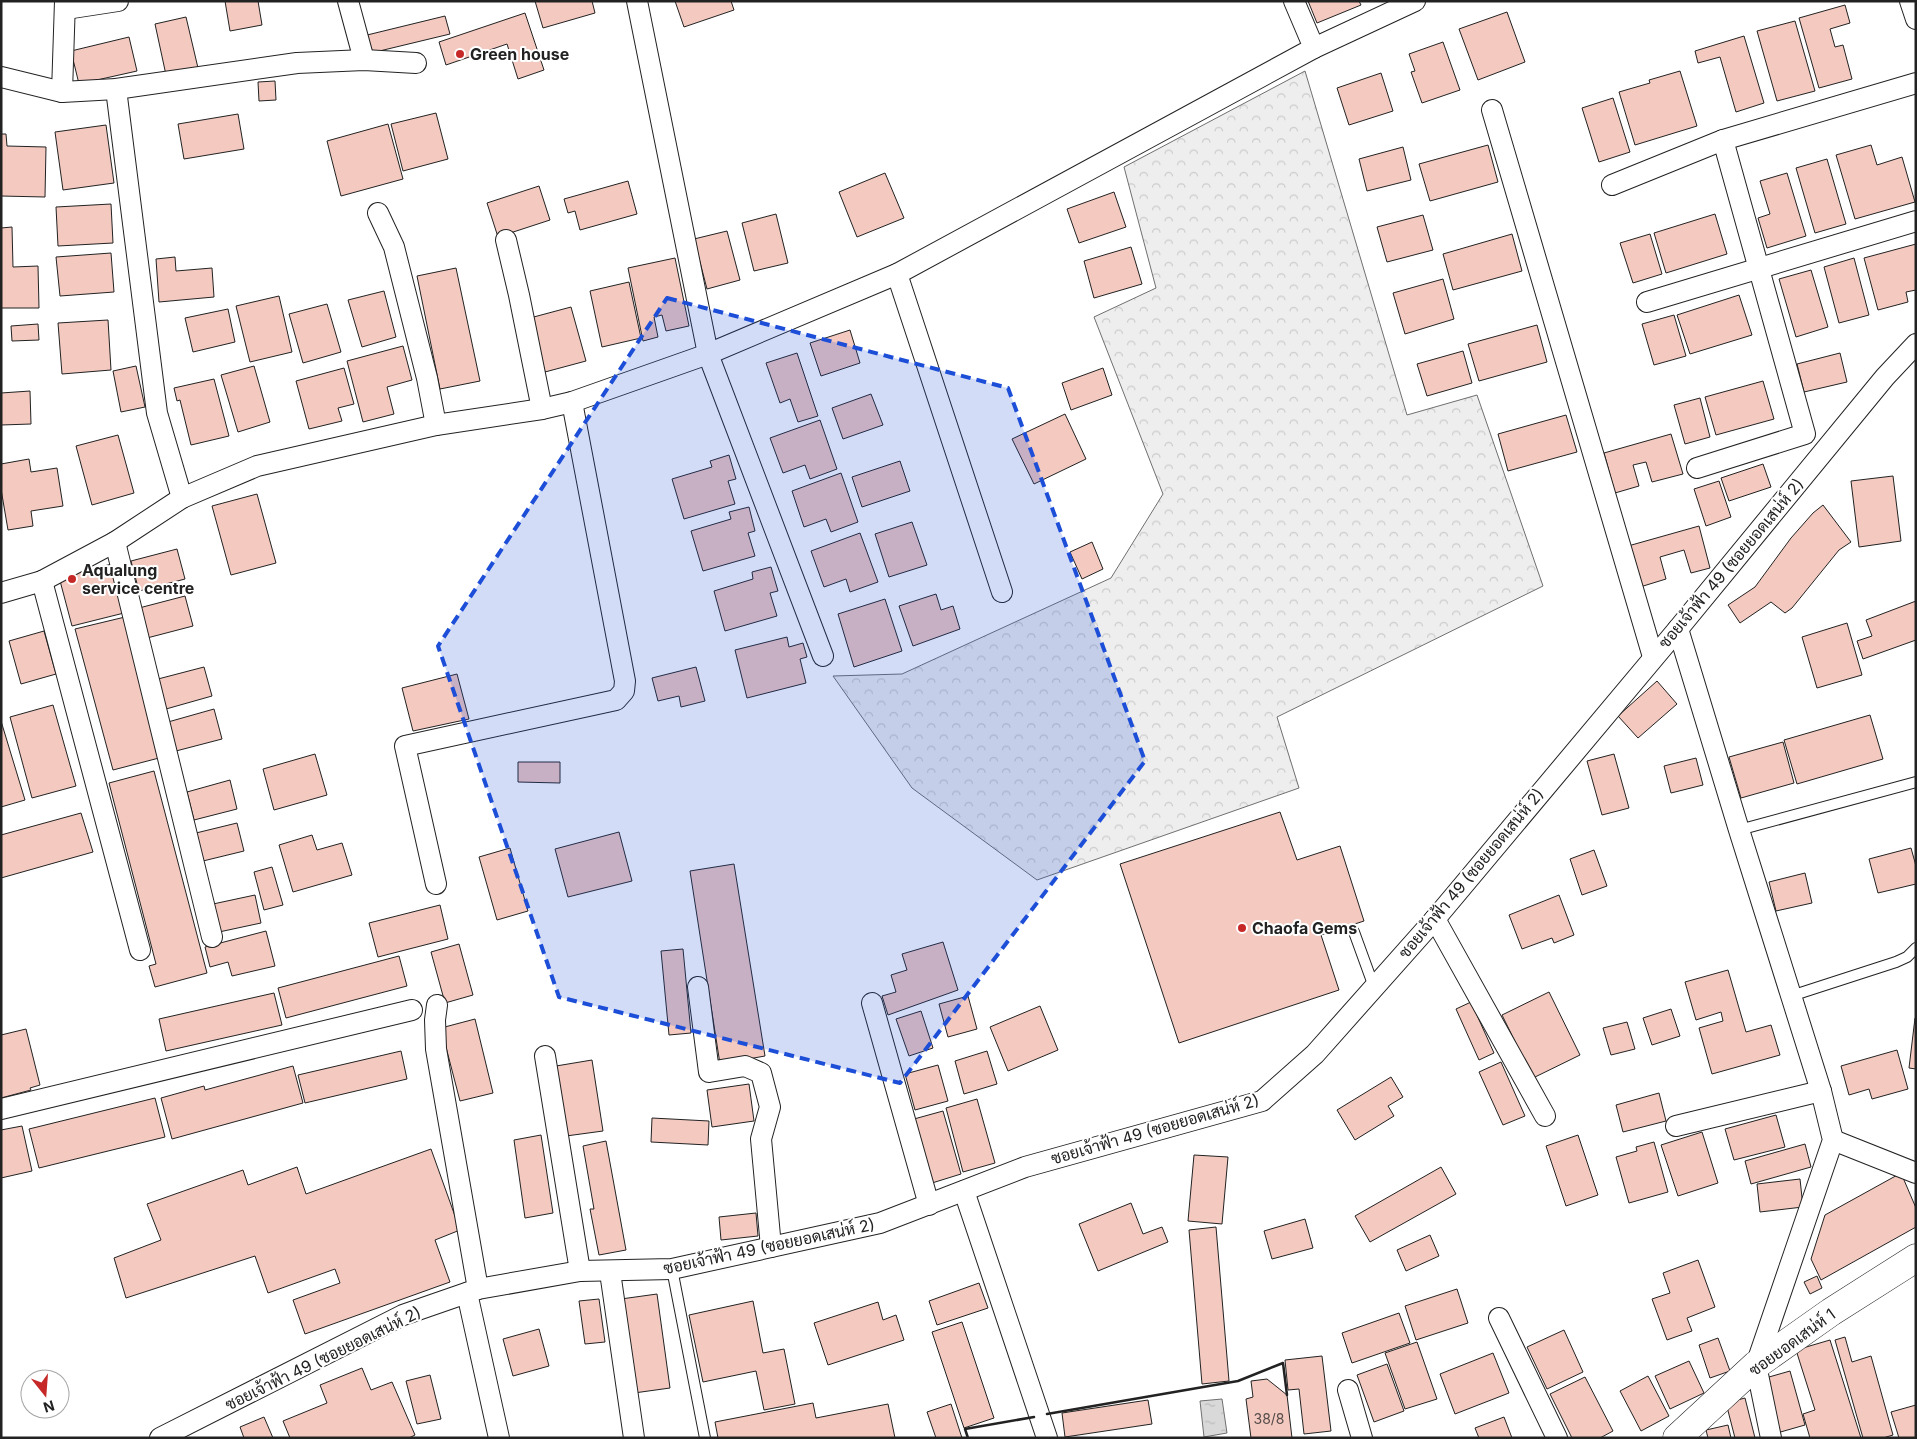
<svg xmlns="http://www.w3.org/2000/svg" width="1917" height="1439" font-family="Inter,Sarabun,sans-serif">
	<defs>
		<pattern id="forest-crowns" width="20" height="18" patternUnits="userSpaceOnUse" patternTransform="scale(1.25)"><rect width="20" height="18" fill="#eee"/><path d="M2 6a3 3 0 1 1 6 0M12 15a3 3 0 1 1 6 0" fill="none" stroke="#ccc"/></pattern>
		<pattern id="water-ripples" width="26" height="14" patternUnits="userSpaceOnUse" patternTransform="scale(1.25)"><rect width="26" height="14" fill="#d9d9d9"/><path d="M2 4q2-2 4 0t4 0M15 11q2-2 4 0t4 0" fill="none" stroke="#bababa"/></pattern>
	</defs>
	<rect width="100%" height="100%" fill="#fff"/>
	<path fill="url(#forest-crowns)" stroke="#6f6f6f" d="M1305,71L1407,415L1477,395L1543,586L1277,717L1299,788L1037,880L912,788L833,676L902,674L1111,578L1163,494L1094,317L1156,288L1124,167Z"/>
	<path fill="url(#water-ripples)" stroke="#6f6f6f" d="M1222,1399L1227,1433L1204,1437L1200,1401Z"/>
	<g fill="#f3c9c0" stroke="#222">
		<path d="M225,1H258L262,25L230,31Z"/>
		<path d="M535,1H592L595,13L543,28Z"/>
		<path d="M675,1H731L734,10L684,27Z"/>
		<path d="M1308,1H1359L1361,5L1317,23Z"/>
		<path d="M1845,5L1850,23L1830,29L1835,47L1843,45L1852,79L1819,88L1799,18Z"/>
		<path d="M1507,12L1525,62L1478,80L1459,29Z"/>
		<path d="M525,13L544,70L518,79L507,44L446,65L439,42Z"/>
		<path d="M445,16L450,34L367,54L363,36Z"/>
		<path d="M186,17L198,68L166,75L155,24Z"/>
		<path d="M1795,21L1815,91L1777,101L1757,31Z"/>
		<path d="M1744,36L1764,103L1736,112L1720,57L1698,63L1695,51Z"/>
		<path d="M129,37L137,71L79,84L71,51Z"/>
		<path d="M1443,42L1460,90L1422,103L1411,72L1415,71L1409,54Z"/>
		<path d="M1680,71L1697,126L1635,145L1619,92L1650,83L1649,80Z"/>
		<path d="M1381,73L1393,111L1349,125L1337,88Z"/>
		<path d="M275,81L276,100L259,101L258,82Z"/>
		<path d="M1613,98L1630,152L1599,162L1582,108Z"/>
		<path d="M436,113L448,159L403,171L391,124Z"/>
		<path d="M238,114L244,149L184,159L178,124Z"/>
		<path d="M388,124L403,179L341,196L327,141Z"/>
		<path d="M106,125L114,183L63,190L55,132Z"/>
		<path d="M1,134H6L7,146L46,147L45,197L1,196Z"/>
		<path d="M1488,145L1498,182L1430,201L1419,164Z"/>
		<path d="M1871,145L1877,165L1902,157L1915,202L1855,219L1836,155Z"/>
		<path d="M1403,147L1411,180L1367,191L1359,159Z"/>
		<path d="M1827,159L1846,224L1815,233L1796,168Z"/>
		<path d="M885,173L904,218L857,237L839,192Z"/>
		<path d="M1787,173L1806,236L1767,248L1758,218L1770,214L1760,181Z"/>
		<path d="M628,181L637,214L580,230L575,211L568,213L564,199Z"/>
		<path d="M539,186L550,220L498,237L487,203Z"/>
		<path d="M1114,192L1126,227L1079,243L1067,209Z"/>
		<path d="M111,204L113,243L58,246L56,207Z"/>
		<path d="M776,214L788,263L754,271L742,223Z"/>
		<path d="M1715,214L1727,254L1666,273L1654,233Z"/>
		<path d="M1423,215L1433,250L1387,262L1377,227Z"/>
		<path d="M12,227L13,267L38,266L39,308H1V228Z"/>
		<path d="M727,231L740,280L707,289L694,239Z"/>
		<path d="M1512,234L1522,271L1453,290L1443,254Z"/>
		<path d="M1650,234L1662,274L1633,283L1620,243Z"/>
		<path d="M1916,244V290L1906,292L1908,302L1878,310L1864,258Z"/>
		<path d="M1131,247L1142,284L1094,298L1084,261Z"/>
		<path d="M111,253L114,292L60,296L56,257Z"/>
		<path d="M175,257L176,271L212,268L214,297L159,302L156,259Z"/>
		<path d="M675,258L689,326L666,331L662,315L654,317L658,337L643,341L628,268Z"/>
		<path d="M1854,258L1869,315L1839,323L1824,267Z"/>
		<path d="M456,268L480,381L440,389L417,276Z"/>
		<path d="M1811,270L1828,327L1796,337L1779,279Z"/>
		<path d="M1443,279L1454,319L1405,334L1393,293Z"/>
		<path d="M629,282L641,338L602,347L590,291Z"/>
		<path d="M384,291L396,337L362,347L348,300Z"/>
		<path d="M1739,295L1752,335L1690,354L1677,315Z"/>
		<path d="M279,296L292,352L250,362L236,306Z"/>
		<path d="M327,304L341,352L303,363L289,314Z"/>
		<path d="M571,307L586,361L545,372L530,318Z"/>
		<path d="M228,309L235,342L193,352L185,318Z"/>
		<path d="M1674,315L1686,356L1654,365L1642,324Z"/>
		<path d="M108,320L111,370L62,374L58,323Z"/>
		<path d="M38,324L39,340L12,341L11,326Z"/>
		<path d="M1537,325L1547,362L1479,381L1468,344Z"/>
		<path d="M850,330L860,363L821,376L810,343Z"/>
		<path d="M403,346L412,380L387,387L394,414L363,422L347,361Z"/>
		<path d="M1463,351L1472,383L1427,396L1417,364Z"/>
		<path d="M797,353L818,416L798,422L790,399L780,403L766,363Z"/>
		<path d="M1840,353L1847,382L1804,392L1797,364Z"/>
		<path d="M136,366L145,407L121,412L113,371Z"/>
		<path d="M254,366L270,422L238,432L221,375Z"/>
		<path d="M344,368L354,404L338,408L342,421L309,429L296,381Z"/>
		<path d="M1103,368L1112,395L1071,410L1062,383Z"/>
		<path d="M214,379L229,436L191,445L180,400L177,401L174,388Z"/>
		<path d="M1763,381L1774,419L1716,435L1705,397Z"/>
		<path d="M30,391L31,424L1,425V393Z"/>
		<path d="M871,394L883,425L843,439L832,408Z"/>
		<path d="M1700,398L1710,437L1685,444L1674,405Z"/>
		<path d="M1065,414L1086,459L1034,484L1012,439Z"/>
		<path d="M1566,415L1577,452L1508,471L1498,434Z"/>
		<path d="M820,420L837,469L810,479L805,465L783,473L770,438Z"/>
		<path d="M1671,434L1683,474L1652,482L1646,462L1633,465L1639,486L1615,493L1604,453Z"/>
		<path d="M118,435L134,493L92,505L76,446Z"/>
		<path d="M729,455L736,479L728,481L735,504L684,519L672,479L712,467L710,461Z"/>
		<path d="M29,459L31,472L57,468L63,506L31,511L33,526L8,530L1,489V464Z"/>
		<path d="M900,461L910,491L862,507L852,477Z"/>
		<path d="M1763,464L1771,487L1729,501L1721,478Z"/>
		<path d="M841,473L858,522L831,532L826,519L804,527L792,491Z"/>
		<path d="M1893,476L1901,541L1859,547L1851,481Z"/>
		<path d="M1719,481L1731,517L1706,526L1694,489Z"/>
		<path d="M257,494L276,563L231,575L212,506Z"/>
		<path d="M1823,505L1851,542L1839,550L1792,608L1785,613L1771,602L1740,623L1728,605L1755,587L1791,538L1813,513Z"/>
		<path d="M749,507L755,531L748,533L755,556L703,571L691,531L731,519L729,512Z"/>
		<path d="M912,522L927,565L889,577L875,534Z"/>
		<path d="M1699,526L1710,568L1691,573L1684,550L1660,557L1666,579L1640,587L1628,546Z"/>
		<path d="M860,533L878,582L850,592L846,579L824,587L811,551Z"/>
		<path d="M1092,542L1103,569L1082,579L1070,552Z"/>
		<path d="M177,549L185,579L139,591L131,561Z"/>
		<path d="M112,564L124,613L72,626L59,577Z"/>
		<path d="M771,567L778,591L770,593L777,616L725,631L714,591L753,579L752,572Z"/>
		<path d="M936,594L941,610L953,606L960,629L913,646L899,606Z"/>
		<path d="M185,596L193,626L147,638L139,608Z"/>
		<path d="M885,599L902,651L854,667L838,614Z"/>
		<path d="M1916,601V640L1863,659L1857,641L1872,636L1866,620Z"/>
		<path d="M125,617L159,758L113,770L75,629Z"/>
		<path d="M1847,623L1862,675L1817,688L1802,637Z"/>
		<path d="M44,631L56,674L21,684L9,641Z"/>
		<path d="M787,637L789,647L803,643L807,657L800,659L806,683L747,698L735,650Z"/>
		<path d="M204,667L212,696L166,709L158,679Z"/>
		<path d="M696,667L705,701L681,707L679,696L658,701L652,678Z"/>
		<path d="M457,674L469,719L413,731L402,688Z"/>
		<path d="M1657,681L1677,704L1638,738L1618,716Z"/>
		<path d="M53,705L76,786L32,798L10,717Z"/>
		<path d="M214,709L222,739L176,751L168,722Z"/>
		<path d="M1870,715L1883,759L1797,784L1784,740Z"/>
		<path d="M1,721L25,800L1,807Z"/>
		<path d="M1783,742L1794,783L1741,798L1729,757Z"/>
		<path d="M315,754L327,795L274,810L263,769Z"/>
		<path d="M1614,754L1629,808L1602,815L1587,761Z"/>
		<path d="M1696,758L1703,785L1671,793L1664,766Z"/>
		<path d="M518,762H560V783L518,782Z"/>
		<path d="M154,771L207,973L155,987L149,966L156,964L109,783Z"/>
		<path d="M230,780L237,809L194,820L187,792Z"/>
		<path d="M1280,812L1297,860L1340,846L1364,921L1321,935L1339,990L1179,1043L1120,864Z"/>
		<path d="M81,813L93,852L1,878V835Z"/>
		<path d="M237,823L244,851L203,861L196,833Z"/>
		<path d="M619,832L632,881L568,897L555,849Z"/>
		<path d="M312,835L317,850L342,843L352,875L293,892L279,845Z"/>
		<path d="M510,848L528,911L497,920L479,857Z"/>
		<path d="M1911,848L1916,866V884L1878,893L1869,859Z"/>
		<path d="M1594,850L1607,886L1582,895L1570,859Z"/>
		<path d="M734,864L765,1056L720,1064L690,871Z"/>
		<path d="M272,867L283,905L264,910L254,872Z"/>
		<path d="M1805,873L1812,903L1776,911L1769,882Z"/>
		<path d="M255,895L261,923L219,932L213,904Z"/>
		<path d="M1559,895L1574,935L1554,943L1552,938L1522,949L1509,915Z"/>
		<path d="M440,905L448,939L378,957L369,923Z"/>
		<path d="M266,931L275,966L232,976L228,962L210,967L205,947Z"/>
		<path d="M943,942L958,990L888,1015L882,996L896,992L891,975L907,970L902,954Z"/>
		<path d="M459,944L473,995L445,1003L431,952Z"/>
		<path d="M683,949L691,1033L669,1035L661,951Z"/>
		<path d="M399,956L407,986L286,1018L278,988Z"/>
		<path d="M1728,970L1746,1032L1771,1025L1780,1055L1712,1074L1699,1028L1723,1021L1721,1012L1696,1020L1685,982Z"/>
		<path d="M1549,992L1580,1055L1533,1078L1502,1015Z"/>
		<path d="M274,993L282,1025L166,1051L159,1019Z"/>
		<path d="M968,996L977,1029L948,1037L939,1004Z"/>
		<path d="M1471,1002L1494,1053L1479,1060L1456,1009Z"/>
		<path d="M1040,1006L1058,1050L1008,1071L990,1027Z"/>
		<path d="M1671,1009L1680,1036L1652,1045L1643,1018Z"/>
		<path d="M921,1011L933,1048L909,1056L896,1019Z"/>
		<path d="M1915,1018H1916V1069L1909,1068Z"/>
		<path d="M475,1019L493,1093L460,1101L441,1028Z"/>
		<path d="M1627,1022L1635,1049L1611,1055L1603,1028Z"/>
		<path d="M26,1029L40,1085L30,1088L31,1090L1,1098V1035Z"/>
		<path d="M1897,1050L1908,1089L1872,1099L1869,1089L1849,1095L1841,1066Z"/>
		<path d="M401,1051L407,1079L305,1103L298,1075Z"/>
		<path d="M987,1051L997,1084L964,1094L955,1061Z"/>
		<path d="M592,1060L603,1131L566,1136L556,1066Z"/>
		<path d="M1501,1062L1525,1116L1503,1125L1479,1072Z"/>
		<path d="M938,1065L948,1101L915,1110L905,1074Z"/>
		<path d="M293,1066L303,1103L172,1139L161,1098L204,1086L205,1090Z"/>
		<path d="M1391,1077L1403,1097L1388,1106L1394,1116L1355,1140L1337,1110Z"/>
		<path d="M749,1084L754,1121L712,1127L707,1090Z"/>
		<path d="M1659,1093L1666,1121L1623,1132L1616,1105Z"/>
		<path d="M155,1098L165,1137L39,1168L29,1129Z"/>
		<path d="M977,1099L995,1163L963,1172L946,1108Z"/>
		<path d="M943,1111L961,1174L932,1183L914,1119Z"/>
		<path d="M1776,1115L1785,1147L1734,1160L1725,1129Z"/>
		<path d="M652,1118L709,1121L708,1145L651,1142Z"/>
		<path d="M22,1126L32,1171L1,1178V1130Z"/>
		<path d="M1702,1132L1718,1183L1678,1196L1661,1145Z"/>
		<path d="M541,1135L553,1213L525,1218L514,1140Z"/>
		<path d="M1578,1135L1598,1195L1566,1206L1546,1146Z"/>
		<path d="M606,1141L626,1250L599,1255L590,1209H594L583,1146Z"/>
		<path d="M1654,1142L1668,1192L1629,1203L1616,1157L1637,1151L1636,1147Z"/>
		<path d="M1805,1144L1811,1167L1751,1184L1745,1161Z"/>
		<path d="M431,1149L460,1230L435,1240L450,1282L305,1334L293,1300L340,1283L335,1269L268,1293L255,1256L126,1298L114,1258L161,1240L147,1204L243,1170L248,1185L297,1167L306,1194Z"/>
		<path d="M1194,1155L1228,1157L1222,1224L1188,1221Z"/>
		<path d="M1441,1167L1456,1194L1370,1242L1355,1216Z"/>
		<path d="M1901,1173L1916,1208V1227L1821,1280L1811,1259L1825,1215Z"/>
		<path d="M1800,1179L1803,1207L1760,1212L1757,1184Z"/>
		<path d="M1131,1203L1143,1234L1162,1227L1168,1242L1098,1271L1079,1224Z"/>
		<path d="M756,1213L758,1236L721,1240L719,1217Z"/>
		<path d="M1305,1219L1313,1248L1272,1259L1264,1231Z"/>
		<path d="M1216,1227L1229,1381L1202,1384L1189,1230Z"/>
		<path d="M1430,1235L1439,1256L1406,1271L1397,1250Z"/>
		<path d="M1698,1260L1715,1307L1687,1318L1692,1331L1667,1340L1652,1299L1670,1293L1663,1273Z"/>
		<path d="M1817,1276L1822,1288L1810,1294L1804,1282Z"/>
		<path d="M979,1283L988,1308L937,1325L929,1301Z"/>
		<path d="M1457,1289L1468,1323L1416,1340L1405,1306Z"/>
		<path d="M657,1294L670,1388L634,1393L621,1299Z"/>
		<path d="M599,1299L605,1342L585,1344L579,1301Z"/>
		<path d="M753,1301L763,1353L784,1349L795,1404L764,1410L756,1371L703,1382L689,1315Z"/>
		<path d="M878,1302L883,1320L896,1315L904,1340L828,1365L814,1323Z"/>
		<path d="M1399,1313L1410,1343L1352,1363L1342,1333Z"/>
		<path d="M962,1322L994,1418L964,1428L932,1332Z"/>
		<path d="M539,1329L549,1366L513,1376L503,1339Z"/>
		<path d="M1564,1330L1583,1372L1547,1389L1527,1347Z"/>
		<path d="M1845,1337L1852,1362L1871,1356L1893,1435L1883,1438H1863L1835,1340Z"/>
		<path d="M1718,1338L1730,1371L1710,1378L1699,1345Z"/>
		<path d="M1830,1340L1861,1438H1810L1803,1414L1815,1410L1796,1350Z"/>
		<path d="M1417,1342L1437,1399L1405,1409L1385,1353Z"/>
		<path d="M1493,1353L1509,1393L1455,1414L1440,1374Z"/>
		<path d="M1322,1356L1331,1431L1304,1434L1299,1389L1288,1390L1285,1360Z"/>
		<path d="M1689,1361L1704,1393L1670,1409L1655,1376Z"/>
		<path d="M1387,1364L1404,1411L1374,1422L1357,1375Z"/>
		<path d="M362,1368L371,1390L392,1382L415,1435L409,1438H290L283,1421L327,1403L320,1385Z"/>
		<path d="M1790,1371L1805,1425L1777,1433L1762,1379Z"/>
		<path d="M430,1375L441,1419L417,1424L406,1381Z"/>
		<path d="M1648,1376L1669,1416L1641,1431L1620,1391Z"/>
		<path d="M1585,1377L1613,1431L1600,1438H1572L1550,1394Z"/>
		<path d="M1267,1379L1287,1395L1292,1438H1251L1246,1399L1253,1397L1251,1381Z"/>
		<path d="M1745,1398L1755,1438H1735L1726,1403Z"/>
		<path d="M1148,1400L1152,1424L1065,1437L1062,1413Z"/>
		<path d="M813,1403L816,1418L888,1404L895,1438H718L715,1422Z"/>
		<path d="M951,1404L962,1438H936L927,1412Z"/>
		<path d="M1916,1405V1438H1899L1891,1412Z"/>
		<path d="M264,1417L273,1438H244L240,1427Z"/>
		<path d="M1504,1417L1512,1438H1479L1475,1428Z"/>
		<path d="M1728,1425L1731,1438H1708L1706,1430Z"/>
	</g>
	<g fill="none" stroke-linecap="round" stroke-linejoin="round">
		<g stroke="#222" stroke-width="12">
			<g id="lane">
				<path d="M1739,830L1916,782"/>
				<path d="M1354,932L1374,987"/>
				<path d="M1791,996L1896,962L1907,957L1916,948"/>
				<path d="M672,1269L705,1438"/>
			</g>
		</g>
		<g stroke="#222" stroke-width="22">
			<g id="street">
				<path d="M348,1L364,60"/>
				<path d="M637,1L708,354L823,656"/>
				<path d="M1910,1L1916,19"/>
				<path d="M66,9L118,1"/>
				<path d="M1314,48L1415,1"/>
				<path d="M1,77L62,92L116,89L297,63L364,60L416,63"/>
				<path d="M116,89L157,413L182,498"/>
				<path d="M62,92L65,1"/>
				<path d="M1492,110L1653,657"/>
				<path d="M1612,185L1723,140L1916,83"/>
				<path d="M378,213L394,247L427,378L436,425"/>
				<path d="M506,240L519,295L542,409"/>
				<path d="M897,274L1002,592"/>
				<path d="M1647,302L1916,221"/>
				<path d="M1697,468L1805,434L1723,140"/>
				<path d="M115,542L212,937"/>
				<path d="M42,581L140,950"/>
				<path d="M1,593L42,581L115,542L182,498L257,466L436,425L542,409L572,402L708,354L897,274L1314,48L1294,1"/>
				<path d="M1678,629L1739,830L1821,1091L1833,1140L1756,1365L1771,1438"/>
				<path d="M436,884L405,746L616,700L624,691L625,681L572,402"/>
				<path d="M1435,919L1545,1116"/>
				<path d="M698,987L709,1072L745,1066L761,1073L770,1107L761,1139L771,1247"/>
				<path d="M872,1003L929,1205"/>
				<path d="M437,1005L435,1020L436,1049L478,1289"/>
				<path d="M545,1056L580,1271"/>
				<path d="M1,1109L412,1010"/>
				<path d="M1676,1126L1821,1091"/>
				<path d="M1833,1140L1916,1173"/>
				<path d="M964,1191L1047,1438"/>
				<path d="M610,1272L634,1438"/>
				<path d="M467,1293L499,1438"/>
				<path d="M1499,1318L1557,1438"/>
				<path d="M1348,1390L1362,1438"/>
				<path d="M160,1438L403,1315L478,1289L580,1271L672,1269L880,1223L1025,1167L1262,1101L1315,1054L1435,919L1678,629L1885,377L1916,344"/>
			</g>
		</g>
		<g stroke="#222" stroke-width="29">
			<path id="secondary" d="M1677,1438L1756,1365L1831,1312L1916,1258"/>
		</g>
		<use href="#lane" stroke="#fff" stroke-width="10"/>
		<use href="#street" stroke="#fff" stroke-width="20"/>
		<use href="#secondary" stroke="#fff" stroke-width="28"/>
		<g stroke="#222" stroke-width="2.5">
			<path d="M1047,1414L1238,1381L1283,1363L1287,1395"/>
			<path d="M968,1438L965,1429L1034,1417"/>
		</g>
	</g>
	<path fill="#1d4ed8" fill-opacity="0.2" stroke="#1d4ed8" stroke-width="4" stroke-dasharray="10 6" stroke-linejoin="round" d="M667,298L1008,388L1145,761L900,1083L559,997L438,646Z"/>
	<g fill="#c62828" stroke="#fff" stroke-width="2">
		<circle cx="460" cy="54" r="5"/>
		<circle cx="72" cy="579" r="5"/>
		<circle cx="1242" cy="928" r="5"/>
	</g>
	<g text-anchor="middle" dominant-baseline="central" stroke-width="4" stroke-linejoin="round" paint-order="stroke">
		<g font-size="14" fill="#564c4a">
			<text x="1269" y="1418">38/8</text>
		</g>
		<g font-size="16" font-weight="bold" fill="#222" stroke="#fff" text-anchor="start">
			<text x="470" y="54">Green house</text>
			<text x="82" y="570">Aqualung<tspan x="82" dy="18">service centre</tspan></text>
			<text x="1252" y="928">Chaofa Gems</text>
		</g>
		<g font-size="16" fill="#222" stroke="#fff">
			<text transform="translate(1731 563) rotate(-50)">ซอยเจ้าฟ้า 49 (ซอยยอดเสน่ห์ 2)</text>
			<text transform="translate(1471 873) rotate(-50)">ซอยเจ้าฟ้า 49 (ซอยยอดเสน่ห์ 2)</text>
			<text transform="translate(1155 1129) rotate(-16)">ซอยเจ้าฟ้า 49 (ซอยยอดเสน่ห์ 2)</text>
			<text transform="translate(769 1246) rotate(-12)">ซอยเจ้าฟ้า 49 (ซอยยอดเสน่ห์ 2)</text>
			<text transform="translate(1792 1342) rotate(-36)">ซอยยอดเสน่ห์ 1</text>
			<text transform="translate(323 1358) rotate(-26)">ซอยเจ้าฟ้า 49 (ซอยยอดเสน่ห์ 2)</text>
		</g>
	</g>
	<rect width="1917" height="1439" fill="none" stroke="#222222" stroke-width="5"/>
	<g transform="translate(45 1394) rotate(163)"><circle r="24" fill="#ffffff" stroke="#a7a7a7"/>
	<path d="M0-4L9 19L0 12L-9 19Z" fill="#c62828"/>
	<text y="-8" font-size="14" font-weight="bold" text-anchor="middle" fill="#222222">N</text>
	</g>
</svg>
